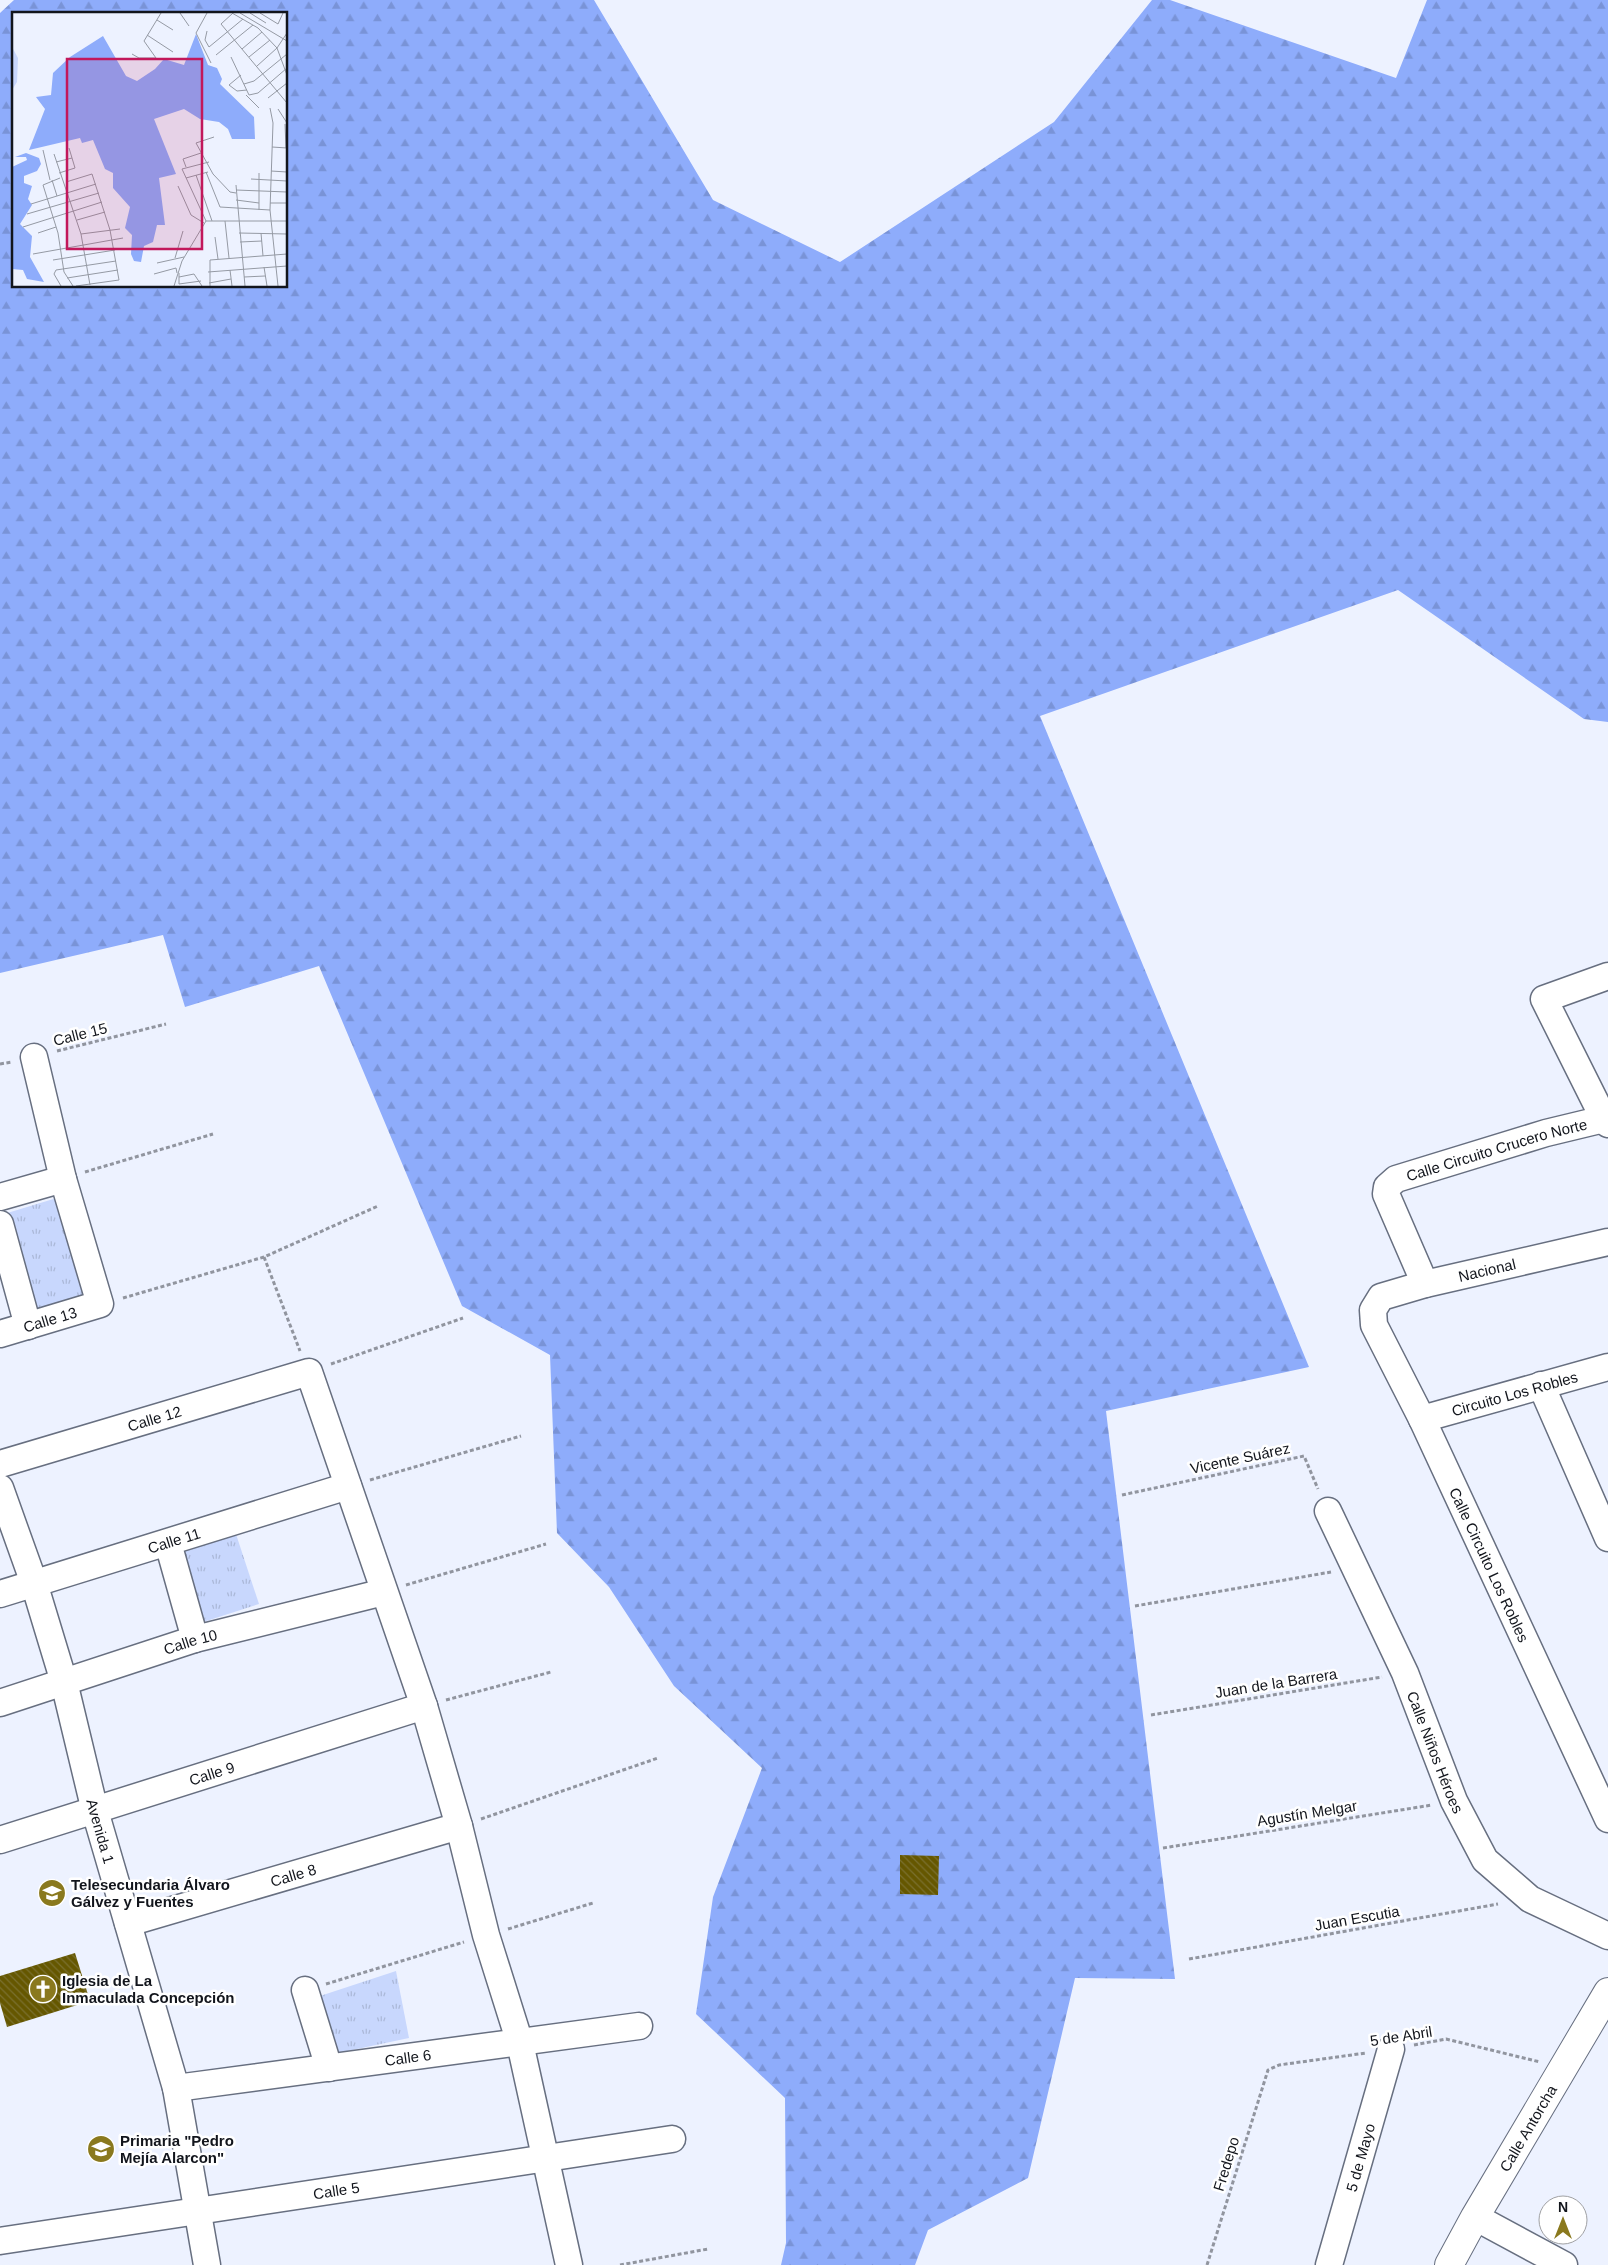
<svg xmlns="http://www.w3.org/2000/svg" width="1608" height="2265" font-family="Arial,sans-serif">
	<defs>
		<pattern id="forest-firs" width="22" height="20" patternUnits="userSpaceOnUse" patternTransform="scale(1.25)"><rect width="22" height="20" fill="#8eacfb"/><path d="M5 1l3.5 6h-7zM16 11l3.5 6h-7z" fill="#7993d7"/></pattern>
		<pattern id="park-tufts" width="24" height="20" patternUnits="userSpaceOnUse" patternTransform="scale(1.25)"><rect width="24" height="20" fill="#c8d7fd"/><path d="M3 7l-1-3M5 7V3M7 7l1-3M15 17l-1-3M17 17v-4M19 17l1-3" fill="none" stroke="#abb8d8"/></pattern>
		<pattern id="building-back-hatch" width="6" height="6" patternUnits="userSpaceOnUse" patternTransform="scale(1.25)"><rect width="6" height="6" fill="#655700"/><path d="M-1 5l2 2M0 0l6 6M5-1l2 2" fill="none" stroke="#7a702f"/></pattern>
	</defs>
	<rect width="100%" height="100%" fill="#edf2ff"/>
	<path fill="url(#forest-firs)" fill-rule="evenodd" d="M14,0H594L713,200L840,262L1054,122L1152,0H1170L1396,78L1427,0H1608V722L1584,719L1398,590L1040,716L1309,1367L1106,1411L1175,1979L1075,1978L1028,2178L928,2230L915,2265H781L786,2243L785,2098L696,2014L713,1897L762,1768L674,1686L609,1587L557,1533L550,1355L462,1306L319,966L185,1007L163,935L0,973V13ZM14,14H286V286H14Z"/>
	<g fill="url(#park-tufts)">
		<path d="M60,1197L89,1293L33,1310L4,1214Z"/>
		<path d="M234,1528L259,1604L197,1624L173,1548Z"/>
		<path d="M396,1971L409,2038L338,2053L320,1996Z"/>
	</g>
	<g fill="url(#building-back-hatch)">
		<path d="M900,1855L939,1856L938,1895L900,1894Z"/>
		<path d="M75,1953L90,2001L7,2027L0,2003V1976Z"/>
	</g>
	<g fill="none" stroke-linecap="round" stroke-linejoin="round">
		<g stroke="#676f80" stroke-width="29">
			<g id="street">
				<path d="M1608,976L1544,999L1604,1119L1608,1124"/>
				<path d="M0,1197L63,1179"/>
				<path d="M0,1224L28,1326"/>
				<path id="s1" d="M1608,1242L1425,1284L1381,1297L1373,1310L1374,1325L1422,1419L1608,1819"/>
				<path id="s2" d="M1425,1284L1386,1194L1387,1187L1396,1179L1546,1133L1604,1119"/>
				<path id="s3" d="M0,1334L100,1304L63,1179L34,1057"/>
				<path d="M1541,1385L1608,1538"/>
				<path id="s4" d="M1422,1419L1608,1367"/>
				<path id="s5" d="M0,1464L309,1372L424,1706L459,1826L486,1935L520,2043L569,2265"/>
				<path id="s6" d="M0,1488L34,1583L64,1682L95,1811L176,2088L207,2265"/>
				<path id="s7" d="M1328,1511L1405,1673L1454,1801L1485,1860L1530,1899L1608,1936"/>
				<path d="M168,1543L195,1639"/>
				<path id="s8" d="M0,1594L348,1486"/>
				<path id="s9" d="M0,1703L195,1639L384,1592"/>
				<path id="s10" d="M0,1840L424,1706"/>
				<path id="s11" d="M128,1923L459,1826"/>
				<path d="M305,1990L329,2068"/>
				<path id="s12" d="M176,2088L639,2026"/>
				<path d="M1475,2217L1564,2265"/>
				<path id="s13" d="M0,2241L672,2139"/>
				<path id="s14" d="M1329,2265L1391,2049"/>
			</g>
		</g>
		<g stroke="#676f80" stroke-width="30">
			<g id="secondary">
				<path id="s15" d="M1449,2265L1475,2217L1608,1992"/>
			</g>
		</g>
		<g stroke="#91959f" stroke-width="3" stroke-dasharray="4 2.5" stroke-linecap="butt">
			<path d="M57,1051L166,1024"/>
			<path d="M0,1064L12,1062"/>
			<path d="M85,1172L213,1134"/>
			<path d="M264,1257L300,1351"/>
			<path d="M123,1298L264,1257L378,1206"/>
			<path d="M331,1364L463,1318"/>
			<path d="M370,1480L521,1436"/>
			<path d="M1122,1495L1304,1456L1318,1489"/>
			<path d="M406,1585L546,1544"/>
			<path d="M1135,1606L1331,1572"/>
			<path d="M446,1700L551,1672"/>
			<path d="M1151,1715L1382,1677"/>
			<path d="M481,1819L658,1758"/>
			<path d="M1163,1848L1432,1805"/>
			<path d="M508,1929L593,1903"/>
			<path d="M1189,1959L1498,1904"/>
			<path d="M326,1984L464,1942"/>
			<path d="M1414,2045L1446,2039L1540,2062"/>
			<path d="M620,2265L708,2249"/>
			<path d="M1207,2265L1268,2070L1279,2065L1366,2053"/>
		</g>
		<use href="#street" stroke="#fff" stroke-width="26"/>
		<use href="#secondary" stroke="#fff" stroke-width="28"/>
	</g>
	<defs>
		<g id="school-disc" transform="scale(1.4375)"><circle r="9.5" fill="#8a791e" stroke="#fff"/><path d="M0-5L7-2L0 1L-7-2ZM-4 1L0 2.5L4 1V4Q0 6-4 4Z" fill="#fff"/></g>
		<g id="church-disc" transform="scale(1.4375)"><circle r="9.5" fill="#8a791e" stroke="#fff"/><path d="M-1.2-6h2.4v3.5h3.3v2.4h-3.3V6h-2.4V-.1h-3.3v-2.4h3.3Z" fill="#fff"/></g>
	</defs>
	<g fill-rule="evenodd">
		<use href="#school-disc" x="52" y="1893"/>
		<use href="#church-disc" x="43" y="1989"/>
		<use href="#school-disc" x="101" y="2149"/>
	</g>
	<g text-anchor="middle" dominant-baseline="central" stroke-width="5" stroke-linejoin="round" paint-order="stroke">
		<g font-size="15" fill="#12151c" stroke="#fff">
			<text transform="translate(80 1034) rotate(-14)">Calle 15</text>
			<text stroke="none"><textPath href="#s2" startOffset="222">Calle Circuito Crucero Norte</textPath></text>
			<text transform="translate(1487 1270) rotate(-13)">Nacional</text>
			<text stroke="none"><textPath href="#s3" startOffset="52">Calle 13</textPath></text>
			<text stroke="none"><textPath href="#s4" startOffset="96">Circuito Los Robles</textPath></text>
			<text stroke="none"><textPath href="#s5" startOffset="161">Calle 12</textPath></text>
			<text transform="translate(1240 1458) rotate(-12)">Vicente Suárez</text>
			<text stroke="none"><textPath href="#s8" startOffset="182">Calle 11</textPath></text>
			<text stroke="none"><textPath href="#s1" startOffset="530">Calle Circuito Los Robles</textPath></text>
			<text stroke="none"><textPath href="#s9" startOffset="200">Calle 10</textPath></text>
			<text transform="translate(1276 1683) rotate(-9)">Juan de la Barrera</text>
			<text stroke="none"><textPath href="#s7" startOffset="264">Calle Niños Héroes</textPath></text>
			<text stroke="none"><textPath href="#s10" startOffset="222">Calle 9</textPath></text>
			<text transform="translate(1307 1813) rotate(-9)">Agustín Melgar</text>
			<text stroke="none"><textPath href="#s6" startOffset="358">Avenida 1</textPath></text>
			<text stroke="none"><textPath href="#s11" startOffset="172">Calle 8</textPath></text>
			<text transform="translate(1357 1918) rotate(-10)">Juan Escutia</text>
			<text transform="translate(1401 2036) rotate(-9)">5 de Abril</text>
			<text stroke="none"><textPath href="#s12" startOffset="234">Calle 6</textPath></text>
			<text stroke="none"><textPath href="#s15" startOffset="158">Calle Antorcha</textPath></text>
			<text stroke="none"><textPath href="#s14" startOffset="112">5 de Mayo</textPath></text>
			<text transform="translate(1226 2164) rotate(-73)">Fredepo</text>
			<text stroke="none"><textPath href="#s13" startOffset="340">Calle 5</textPath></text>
		</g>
		<g font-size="15" font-weight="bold" fill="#12151c" stroke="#fff" text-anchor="start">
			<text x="71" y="1884">Telesecundaria Álvaro<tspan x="71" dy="17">Gálvez y Fuentes</tspan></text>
			<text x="62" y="1980">Iglesia de La<tspan x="62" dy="17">Inmaculada Concepción</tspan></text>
			<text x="120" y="2140">Primaria "Pedro<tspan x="120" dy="17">Mejía Alarcon"</tspan></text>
		</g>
	</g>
	<g transform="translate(12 12)">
		<rect width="275" height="275" fill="#edf2ff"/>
		<path d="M0,35L6,46L5,70L0,78Z" fill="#c8d7fd"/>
		<path d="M184,22L196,53L205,56L210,67L208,72L242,105L243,127H220L216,117L207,110L188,107L172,97L142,107L164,162L147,166L153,213H145L141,230L132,234L129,250L122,249L119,242L120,223L113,216L118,195L101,176V161L93,157L81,128L70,131L68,126L17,138L33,97L24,85L39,83L41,61L58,45L91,24L114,64L125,69L143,57L152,47L172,53ZM14,141L27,146L29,152L25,159L12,164V171L20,174L16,187L20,193L8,212L20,224L18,245L32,270L15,267L11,258L0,257V155L15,148L14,145H3Z" fill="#8eacfb"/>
		<path fill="none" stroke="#959aa4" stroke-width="1" d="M168,1L177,14M195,1L184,21L199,51M220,1L246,16L265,36M221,1L209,12L275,91M228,1L275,29M238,1L254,11M248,1L266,12L271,1M145,8L161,18M195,19L193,28L197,35L231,7M135,23L161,40M265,36L275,63M230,37L250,20M120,42L127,46H144L132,29L149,1M204,43L241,13M219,45L237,83L246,81L275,56M237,45L258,28M245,54L265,36L275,21M229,63L217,73L225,79L235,78M232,72L242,69L275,42M234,83L247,96M256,86L275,71M258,96L261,111L258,198L266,274M266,97L275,111M273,112L274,136M202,125L184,131L201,162L218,180L224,181M260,135L275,136M31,138L38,168M42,142L69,222L78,273M44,150L60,146M174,155L171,147L189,141M259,159L275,160M194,160L208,195M47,161L63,156L57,136M184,163L200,209M48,166L31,173L46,221L52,260L61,274M174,166L196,160M239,167L275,169M40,168L45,184M54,170L80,162L98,218L107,268L64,274M224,173L233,274M166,174L179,203L192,211M224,178L275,180M224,188L247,191M258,191H275M19,192L84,172M208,195L258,198M247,198V161M15,202L87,181M65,208L93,200M194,209L170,157L197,150M213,209L217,246M11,215L90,190M26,221L44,215M227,221L275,222M249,221L251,244M69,222L108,217M203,225L206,247M228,230L250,229M21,242L111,226M163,246L171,219M41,248L103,238M145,251L172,245M252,255L255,274M218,258L220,274M196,260L275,254M167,261V272L189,269M142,262L164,256L165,261M167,265L182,262L190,274M232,265L253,264M55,266L106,258M197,271L219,267M49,274L42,262L44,258L104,249M162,274L170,249L194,209H275M198,274V248L275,242"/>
		<path fill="#c2185b" fill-opacity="0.15" stroke="#c2185b" stroke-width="2.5" d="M55,47H190V237H55Z"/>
		<rect width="275" height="275" fill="none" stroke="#12151c" stroke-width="2.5"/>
	</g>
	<g transform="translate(1563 2220)"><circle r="24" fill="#ffffff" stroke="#a0a1a4"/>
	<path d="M0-4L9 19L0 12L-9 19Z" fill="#8a791e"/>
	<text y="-8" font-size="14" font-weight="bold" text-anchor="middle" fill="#12151c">N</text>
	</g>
</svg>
